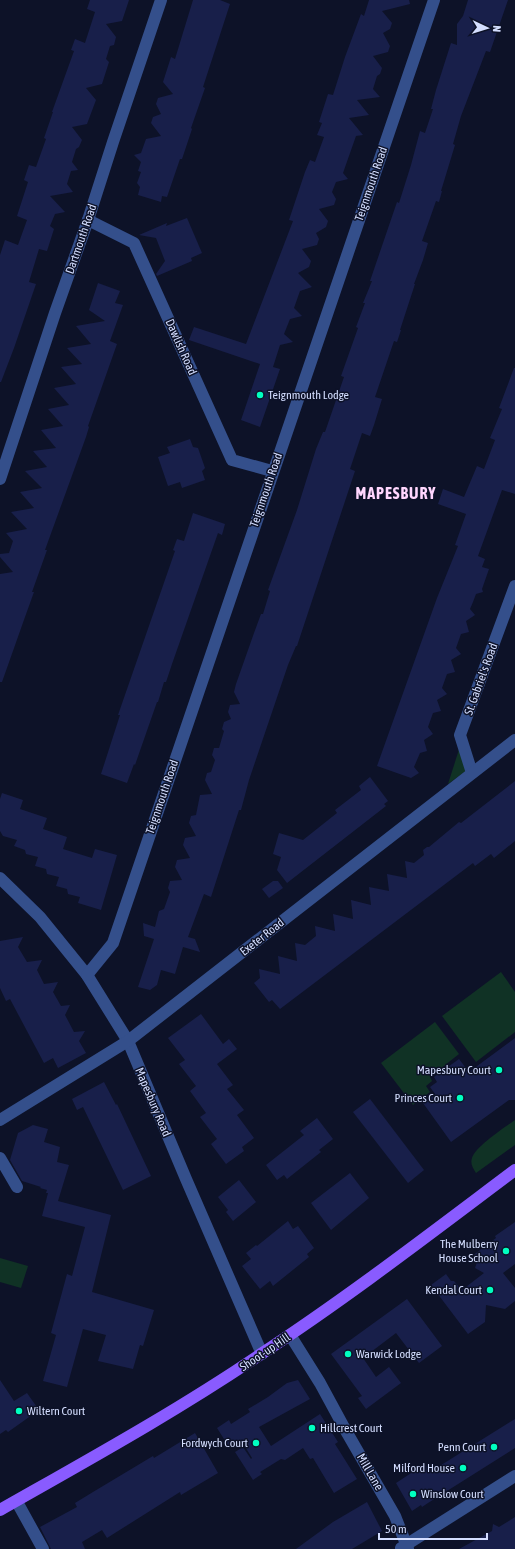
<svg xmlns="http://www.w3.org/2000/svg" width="515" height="1549" font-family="'Asap Condensed',sans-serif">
	<rect width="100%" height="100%" fill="#0d1228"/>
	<g fill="#103225">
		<path d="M462,740L470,768L448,784Z"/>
		<path d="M501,972L515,992V1032L476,1062L442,1016Z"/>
		<path d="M435,1022L459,1054L430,1077L432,1081L426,1086L430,1092L413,1105L381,1063Z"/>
		<path d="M515,1120V1145L476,1173C473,1168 470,1164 472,1158C475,1147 505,1127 515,1120Z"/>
		<path d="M0,1258L28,1266L21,1288L0,1282Z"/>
	</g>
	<g fill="#181f4a">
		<path d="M90,0H129L122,21L106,24L116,37L114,45L110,46L106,59L109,62L102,84L86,88L96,100L87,124L72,127L82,140L79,147L76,149L72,162L78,170L71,171L67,184L73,192L50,196L65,212L55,214L50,226L54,229L47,251L39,249L29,282L36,284L14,348L1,382H0V255L5,240L18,245L27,220L17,216L28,182L24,180L29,165L36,167L46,139L44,138L53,112H52L74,51L71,50L75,39L85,43L95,12L87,9Z"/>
		<path d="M193,0H220L230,4L203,87L205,88L191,128L192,129L182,159H180L167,197L162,196L161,202L138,195L140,187L137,183L141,172L138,171L141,162L134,155L141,153L146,139L161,136L151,123L153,117L161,114L156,104L158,98L173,94L163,82L171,57L175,59Z"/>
		<path d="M369,0H409L410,4L382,11L392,23L390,29L383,33L390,46L388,52L373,56L382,68L380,74L377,76L373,89L380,97L357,100L369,115L349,118L363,135L356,136L343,173L348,179L336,182L332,192L336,199L334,205L319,209L328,221L326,227L316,233L319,239L317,245L302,249L311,261L309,267L298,273L312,287L300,291L294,308L302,316L290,319L284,334L293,342L280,345L273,367L280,369L260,427L241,420L260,364L189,340L194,327L246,344L293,221L289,220L305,172L310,160L315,162L324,137L317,135L322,123L319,122L328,94L333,95L345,57L361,14L364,16Z"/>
		<path d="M468,0H508L490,52L486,51L461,116L453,144L455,145L441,191H442L439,202L436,201L422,241L428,243L423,260L414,284H415L400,330H401L397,342L394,341L375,397L382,399L374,425L370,436L362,433L350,469L355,471L297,646H296L288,665L249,780L241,810H239L211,897L204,894L188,937L195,939L200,952L183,947L175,974L161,970L157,985L150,990L138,987L154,939L144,936L143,923L155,927L159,911L164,909L170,892L168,888L170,881L182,880L175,867L177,860L190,858L183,845L185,838L196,836L189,823L191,816L196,815L200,795L212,794L205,780L207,773L211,772L215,760L212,755L214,748H219L224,731L222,729L224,722L231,719L228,712L230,705L240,704L234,692L236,684L254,633L261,614H263L270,591L268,590L297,510L316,449L323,432H325L344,377L341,376L358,328L356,327L365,303H363L372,281H370L397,202L399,203L411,165L420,131L425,133L433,109H431L436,90L451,43L457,45V24L463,16Z"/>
		<path d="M187,218L202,253L191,258L192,261L157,276L156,274L165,261L156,238L139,235L167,223L166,226Z"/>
		<path d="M98,283L120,291L115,303L123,305L110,341L117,344L88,426L89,427L86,437L45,550H47L32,592H34L25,617L2,682H0V574L13,572L0,557V554L9,553L13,541L6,533L27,529L11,512L34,508L20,492L42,488L25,471L47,467L33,451L56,448L41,430L63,426L48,409L69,405L54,388L76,384L61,367L82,364L67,348L91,344L76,326L105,321L89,310Z"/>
		<path d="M514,368H515V494L502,490L478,556L485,559L482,567L489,569L482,589L483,592L476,594L473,602L470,609L475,615L466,621L469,632L461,634L456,648L461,654L451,660L455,672L447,674L442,688L447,694L437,700L441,711L433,713L428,727L433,734L424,740L427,751L420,753L414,767L419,773L411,778L377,766L437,598L458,546L455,545L466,514L438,504L443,489L464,497L477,466L484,469L495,440L490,438L502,409L499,408Z"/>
		<path d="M190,439L193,447L198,448L205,468L202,471L205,480L182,488L180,482L168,486L158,457L170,453L167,447Z"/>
		<path d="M193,513L225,524L222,535L218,533L172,664L166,682H164L158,702H157L135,765L134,764L127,783L101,774L120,715H118L175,551L173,550L177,539L184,541Z"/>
		<path d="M370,777L388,801L384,804L386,806L287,883L277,870L281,857L273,854L279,833L303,840L337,813L335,810L361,790L359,786Z"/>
		<path d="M515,781V841L494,858L491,854L475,866L473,863L280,1009L272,1000L269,1002L254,983L260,978L259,969L280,974L278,956L297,961L295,943L305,945L316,936L315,926L335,931L333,914L353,919L351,900L371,905L369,887L389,891L387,874L407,878L405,861L414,863L424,855L423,850L427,847H429L459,822L461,823Z"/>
		<path d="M2,793L23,800L20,809L47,818L43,829L67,837L63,849L92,858L95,849L117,855L101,910L78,903L80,897L68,894L67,889L56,886L59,877L47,874L46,869L35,866L38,857L26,854L25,850L14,846L17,840L3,836L0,831V799Z"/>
		<path d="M273,881H278L283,888L269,898L262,889Z"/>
		<path d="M23,937L18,947L27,962L42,960L37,970L44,984L58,982L53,992L61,1006L70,1005L65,1015L74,1032L85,1031L79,1041L86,1053L58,1068L53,1058L44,1063L10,999L6,1001L0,988V941Z"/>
		<path d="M201,1014L223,1044L229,1039L237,1049L217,1064L233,1085L227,1089L244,1110L237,1115L254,1138L242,1147L244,1151L226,1164L211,1144L217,1139L200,1117L206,1113L190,1091L196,1086L179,1064L185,1060L168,1038Z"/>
		<path d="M515,1038V1100H509L451,1142L423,1103L435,1094L430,1087L437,1082L434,1077L459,1059L469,1072Z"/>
		<path d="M104,1082L116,1105L117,1104L151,1176L123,1190L83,1107L77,1110L72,1099Z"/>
		<path d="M370,1099L424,1170L408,1183L353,1112Z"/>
		<path d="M317,1118L333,1139L319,1150L321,1152L287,1179L284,1175L277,1180L266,1165L304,1135L300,1131Z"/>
		<path d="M33,1125L48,1129L44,1142L60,1147L57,1162L69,1165L58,1201L111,1215L92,1292L154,1310L143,1346L140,1345L133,1369L98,1361L106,1335L83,1329L67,1387L43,1381L56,1335L51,1333L67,1274L72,1276L85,1227L42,1216L48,1193H46L47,1190L40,1188L41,1187L22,1181L10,1160L18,1133Z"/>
		<path d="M350,1173L369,1198L331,1230L311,1203Z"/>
		<path d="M239,1180L256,1202L233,1221L226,1212L228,1210L218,1197Z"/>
		<path d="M288,1221L293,1229L298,1226L314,1248L307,1254L309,1257L273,1286L270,1281L260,1289L242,1266L251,1259L246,1253L256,1245L257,1246Z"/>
		<path d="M515,1222V1264L503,1273L515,1288V1301L505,1309L486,1305L485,1322L468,1334L431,1285L446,1274L451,1281H454L462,1290L484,1273L475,1268L477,1262L472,1256L496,1238L495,1236Z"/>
		<path d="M407,1299L442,1346L419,1363L396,1333L363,1358L376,1377L389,1367L401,1383L366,1409L358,1398L362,1396L331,1354Z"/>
		<path d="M0,1380L14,1401L27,1393L39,1410L8,1432L6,1430L0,1434Z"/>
		<path d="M298,1380L310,1399L259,1427L271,1446L320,1414L338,1442L335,1444L357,1479L334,1493L313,1458L310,1459L303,1448L285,1460L281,1459L260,1472L262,1474L253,1480L235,1452L243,1447L251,1459L252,1458L241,1440L229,1447L217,1428L229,1420L231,1424L250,1412L248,1409L268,1397L287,1383Z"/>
		<path d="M515,1419V1448L428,1503L422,1507L421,1505L412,1511L396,1483L425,1464L430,1472Z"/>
		<path d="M195,1433L218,1473L181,1495L180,1492L107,1538L102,1530L82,1542L85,1549H51L40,1527L77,1507L75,1503L93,1492L153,1456L154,1458Z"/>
		<path d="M367,1502L382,1531L352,1549H296L333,1522Z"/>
		<path d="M515,1517V1549H459L492,1531L493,1524L499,1527Z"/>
	</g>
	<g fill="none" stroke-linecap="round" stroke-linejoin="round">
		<g stroke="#344f8b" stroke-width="12">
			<path d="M88,220L134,243L232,460L272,471"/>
			<path d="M0,479L55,313L88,220L113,142L161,0"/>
			<path d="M472,773L460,735L515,586"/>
			<path d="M0,878L40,917L87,975L128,1041L186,1179L262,1354"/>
			<path d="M87,975L113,943L434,0"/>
			<path d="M0,1120L128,1041L515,740"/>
			<path d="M0,1158L17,1187"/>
			<path d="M290,1335L320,1383L346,1431L395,1516L408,1549"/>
			<path d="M17,1502L43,1549"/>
			<path d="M401,1548L515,1476"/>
		</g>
		<path stroke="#895bff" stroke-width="12" d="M0,1510C88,1460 177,1411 261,1354C348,1297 431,1233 515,1170"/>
	</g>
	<g fill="#00ffc1" stroke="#0d1228" stroke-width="1.5">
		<circle cx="260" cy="395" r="4"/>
		<circle cx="499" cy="1070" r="4"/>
		<circle cx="460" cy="1098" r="4"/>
		<circle cx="506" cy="1251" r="4"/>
		<circle cx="490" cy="1290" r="4"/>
		<circle cx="348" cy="1354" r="4"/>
		<circle cx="19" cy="1411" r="4"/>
		<circle cx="312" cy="1428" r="4"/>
		<circle cx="256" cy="1443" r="4"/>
		<circle cx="494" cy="1447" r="4"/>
		<circle cx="463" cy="1468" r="4"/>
		<circle cx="413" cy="1494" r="4"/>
	</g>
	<g text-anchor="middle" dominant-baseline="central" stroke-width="3" stroke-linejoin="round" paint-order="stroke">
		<g font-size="12" fill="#d4deff" stroke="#0d1228">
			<text transform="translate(371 184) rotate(-71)">Teignmouth Road</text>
			<text transform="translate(81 239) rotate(-71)">Dartmouth Road</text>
			<text transform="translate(181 347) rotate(66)">Dawlish Road</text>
			<text transform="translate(266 490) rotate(-71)">Teignmouth Road</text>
			<text transform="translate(481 679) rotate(-70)">St. Gabriel's Road</text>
			<text transform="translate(162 797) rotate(-71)">Teignmouth Road</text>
			<text transform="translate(262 937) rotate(-38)">Exeter Road</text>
			<text transform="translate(153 1102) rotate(67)">Mapesbury Road</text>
			<text transform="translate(265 1352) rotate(-34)">Shoot-up Hill</text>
			<text transform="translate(370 1472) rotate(60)">Mill Lane</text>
		</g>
		<g font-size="12" fill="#d4deff" stroke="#0d1228" text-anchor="end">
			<text x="268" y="395" text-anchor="start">Teignmouth Lodge</text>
			<text x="491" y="1070">Mapesbury Court</text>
			<text x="452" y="1098">Princes Court</text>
			<text x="498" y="1244">The Mulberry<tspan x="498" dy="14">House School</tspan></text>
			<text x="482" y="1290">Kendal Court</text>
			<text x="356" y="1354" text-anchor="start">Warwick Lodge</text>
			<text x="27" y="1411" text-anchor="start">Wiltern Court</text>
			<text x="320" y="1428" text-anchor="start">Hillcrest Court</text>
			<text x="248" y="1443">Fordwych Court</text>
			<text x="486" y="1447">Penn Court</text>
			<text x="455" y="1468">Milford House</text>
			<text x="421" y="1494" text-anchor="start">Winslow Court</text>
		</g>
		<g font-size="16" font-weight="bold" letter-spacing="1" fill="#ffd6fe" stroke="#0d1228">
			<text x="396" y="493">MAPESBURY</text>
		</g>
	</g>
	<g transform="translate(487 28) rotate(94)" stroke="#0d1228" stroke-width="3" paint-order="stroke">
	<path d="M0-3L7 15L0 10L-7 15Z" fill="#d4deff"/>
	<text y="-6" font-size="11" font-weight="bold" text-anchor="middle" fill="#d4deff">N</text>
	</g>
	<path d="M379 1533v6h108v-6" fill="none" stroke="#d4deff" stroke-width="2"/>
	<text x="385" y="1533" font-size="12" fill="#d4deff" stroke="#0d1228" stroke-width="3" paint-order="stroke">50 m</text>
</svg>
